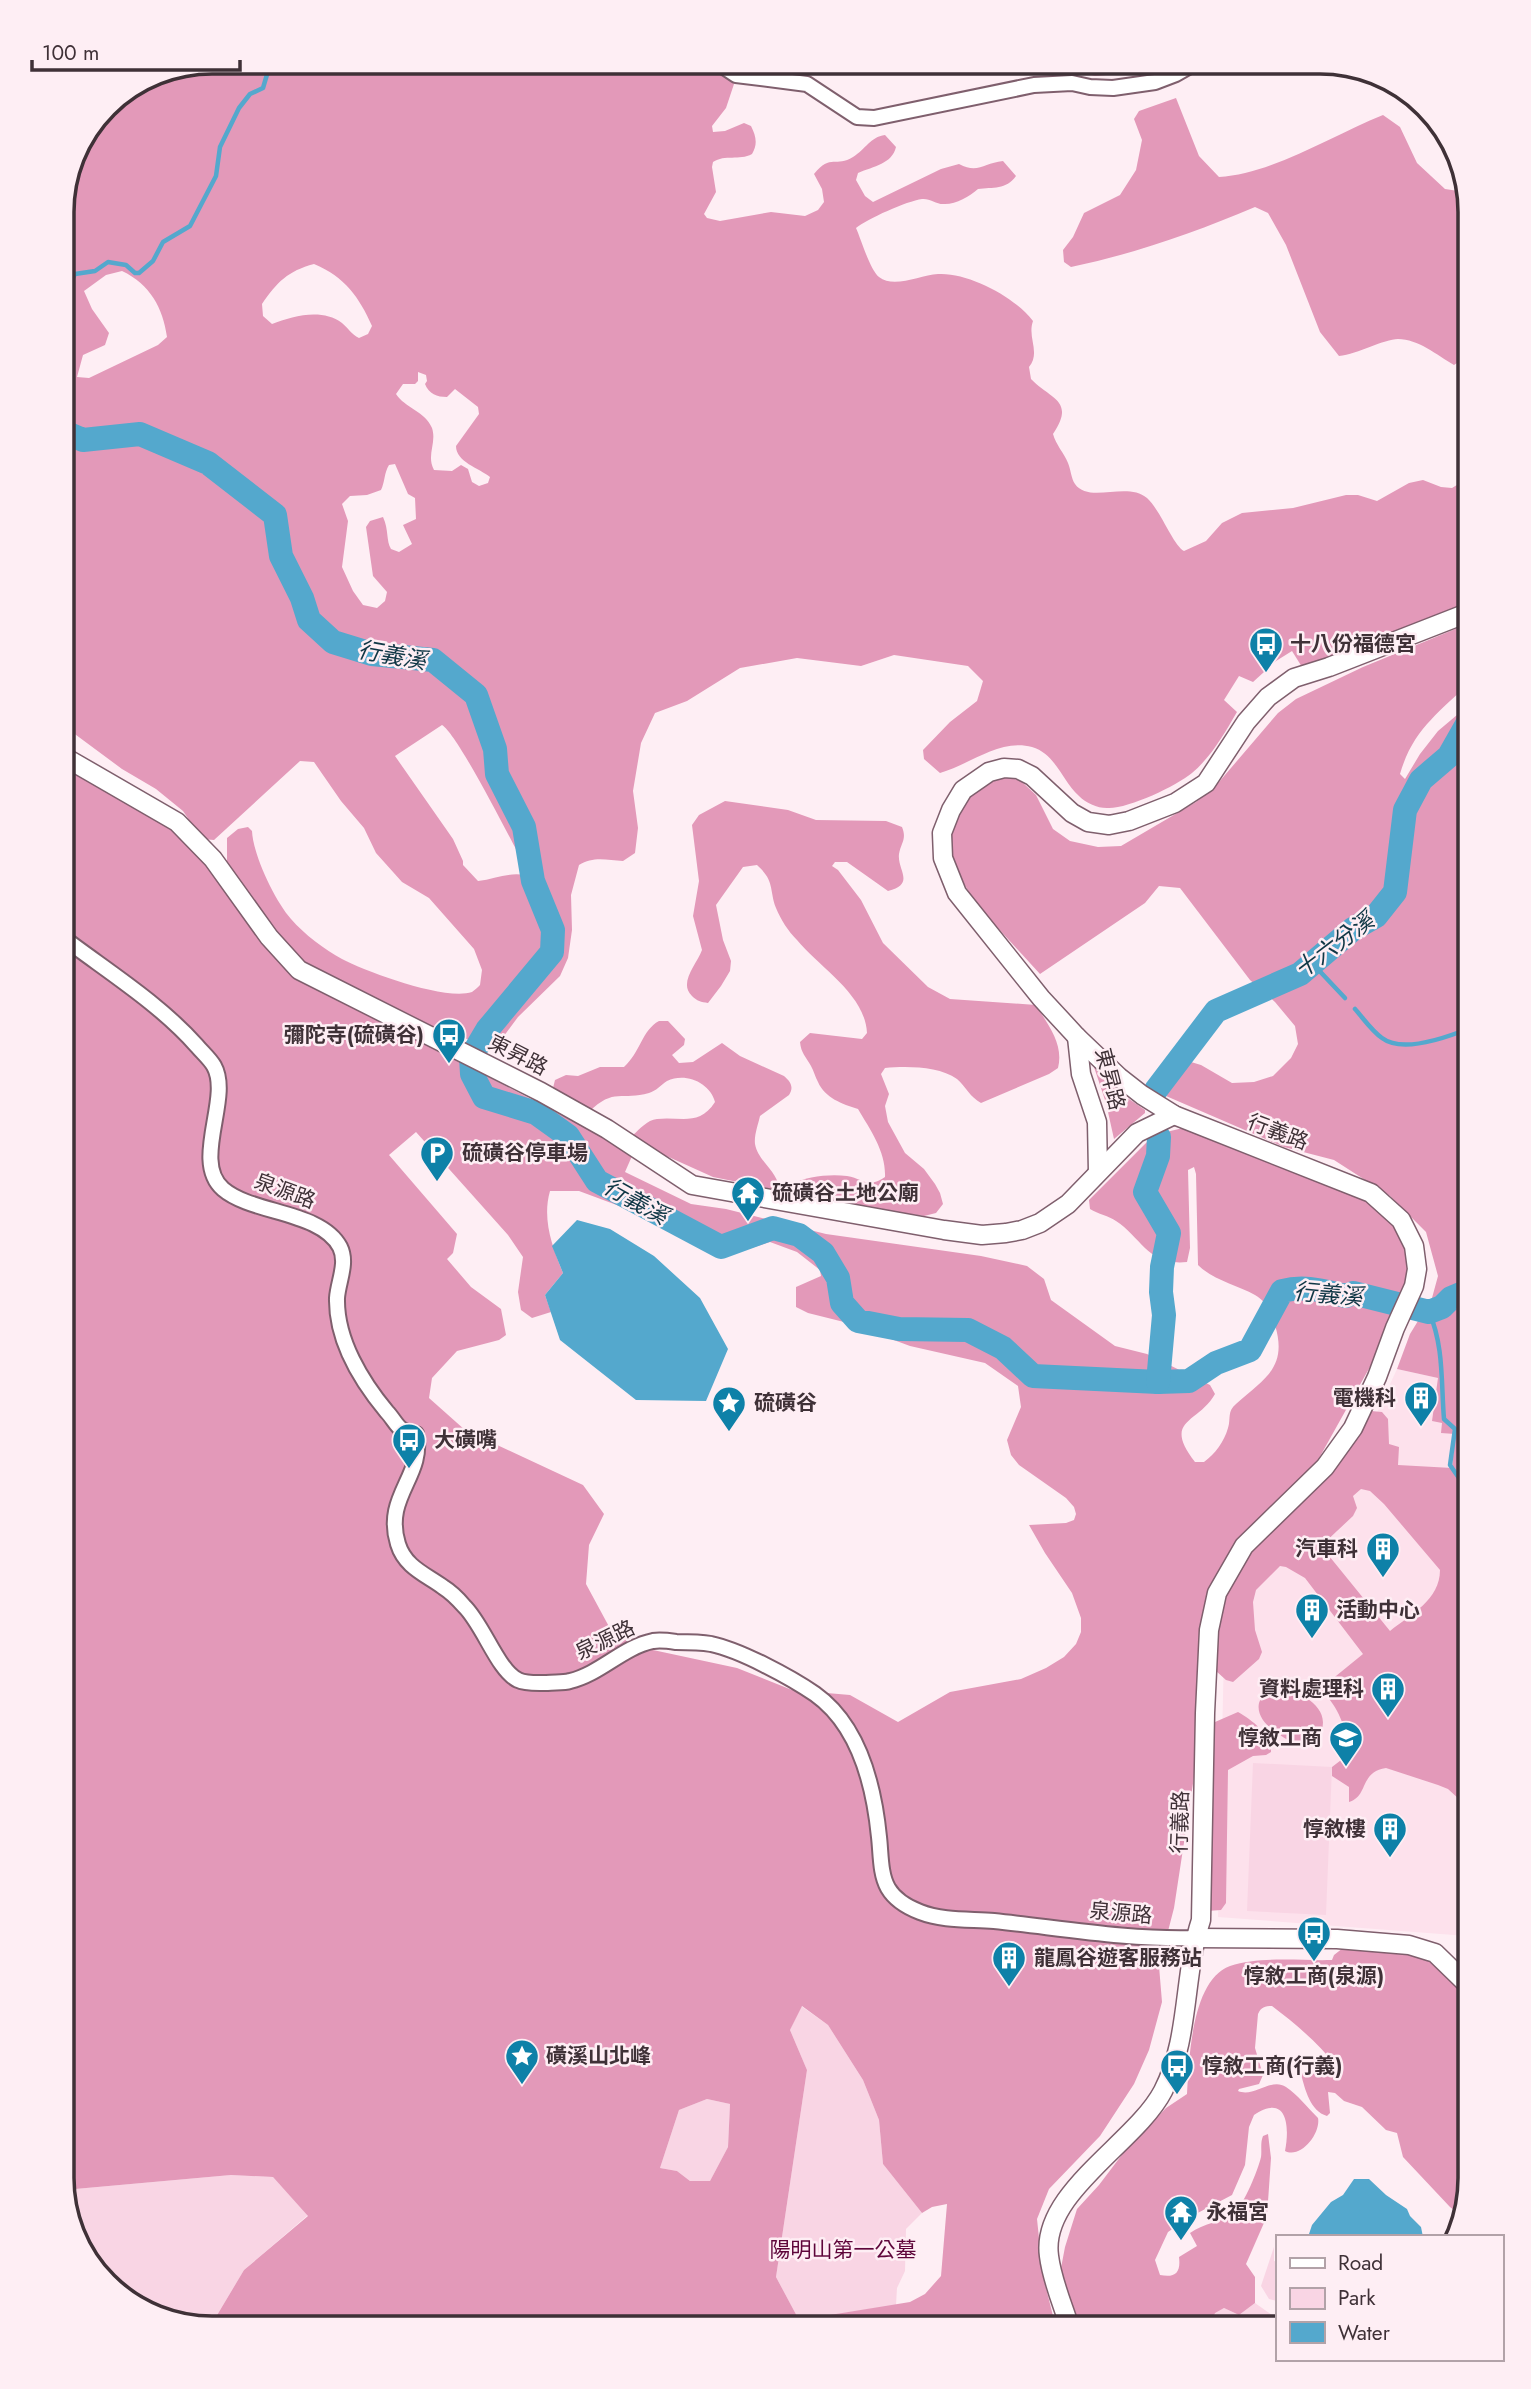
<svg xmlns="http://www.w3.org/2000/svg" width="1531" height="2389" font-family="Jost,'Noto Sans TC',sans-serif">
	<rect width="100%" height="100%" fill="#feeef4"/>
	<path fill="#fde1ec" d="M1397,1369L1470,1385V1902L1467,1936L1218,1917L1225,1609L1362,1445Z"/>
	<g fill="#f9d5e4">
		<path d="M1253,1763L1332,1767L1326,1915L1247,1911Z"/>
		<path d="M801,2006L828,2025L863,2080L879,2120L883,2164L922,2213L906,2229L905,2271L897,2288L896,2305L799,2320L776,2277L807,2070L790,2030Z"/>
		<path d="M707,2099L730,2104L728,2147L710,2181H690L677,2171L660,2168L679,2110Z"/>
		<path d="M231,2175L273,2177L308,2215L244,2270L210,2327H202L129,2303L77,2244L64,2190Z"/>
		<path d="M1274,2247V2261L1277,2262V2301L1269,2299L1261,2286Z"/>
		<path d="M1255,2303L1272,2315L1277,2316V2328H1209L1215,2312L1224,2308L1239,2315Z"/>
	</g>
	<g fill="#e399b9" fill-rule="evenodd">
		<path d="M212,61H708L730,77L734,84L726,108L712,126L713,132L725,131L744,123L751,126C756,136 758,144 752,154C739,161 725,154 713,162L712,167L716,192L704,214L707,218L720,221L771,212L805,216L818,210L824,202L822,189L814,174C831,153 836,168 853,157C866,149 870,137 885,135L896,147C892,164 874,166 858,173L856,180L865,196L873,202L941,169L959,164C978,174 984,163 1003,161L1016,176C1006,190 993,187 978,189C969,197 955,205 943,204C936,204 929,198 922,199C907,201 867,219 856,228C861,239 870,270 879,277C894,289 920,275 938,274C968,272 1015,297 1033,321C1027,338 1041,352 1029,367L1031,379C1050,399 1076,400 1053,434C1056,445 1064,453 1068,463C1071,470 1071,478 1075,484C1089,504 1127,481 1147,498C1161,511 1173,545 1184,551L1206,541L1222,523L1242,513L1293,508L1346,495H1358L1377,501L1409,483L1423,480L1441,487L1452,488L1470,477V605L1302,667L1292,651L1276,661L1253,682L1239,676L1224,700L1237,712C1224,734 1212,756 1192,773C1176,786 1130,808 1109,808C1099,809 1086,803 1079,796C1062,781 1056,754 1032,747C1000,738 969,765 940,773L924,759L923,750L950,722L977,701L983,681L968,666L894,655L861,666L797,658L740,668L687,701L655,713L641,743L633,791L638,828L635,853L623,861C607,860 593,856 579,865L571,895L572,930L568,958L560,976L518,1017L495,1048L430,1027L303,964L266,925L227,865V838L238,829L248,827L252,831C253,855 275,901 291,919C304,934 325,950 342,959C367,972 445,1001 472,992C475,990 478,987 480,985L482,970L474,949L429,898L402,882L376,853L364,828L341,801L314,762L300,761L214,840L202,839L183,811L156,789L122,769L68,729L61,720L62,202L73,154L106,105L155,73ZM314,264C345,277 359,297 372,326L368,334L359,338C351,334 349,329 342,323C322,308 293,316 272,324L263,316L262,304C277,282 288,271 314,264ZM122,271C150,284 163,308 167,337L158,345L89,378L77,377L83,355L105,345L109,333L92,309L84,291L106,275ZM418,372L426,375L427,381L425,384C429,394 437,397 447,397L455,389L478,407L479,414L456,446C456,462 479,468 490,477L488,483L479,486L472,482L468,469L461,465L452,471L434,470C426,455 437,443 432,428C425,411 405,408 396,394L403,384H415L418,381ZM395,464L408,494L415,498L416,519L403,525L412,544L399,552L391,549C386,541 389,530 383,517L370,521L366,527L373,576L387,592L385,601L377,608L363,605L353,591L342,567L348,521L342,504L350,496L367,495L381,490C385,482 384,473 389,465ZM442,725C459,736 511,841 525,866V875C508,872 495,879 478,881L463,865V861L453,839L395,756Z"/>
		<path d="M1029,62H1158L1159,67L1151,71L1095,76L1080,72L1043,70Z"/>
		<path d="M1176,98L1199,156L1219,177C1272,174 1333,135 1383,115L1400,127L1417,163L1445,189L1465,192L1470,212V354L1454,365C1437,355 1418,339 1398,339C1384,339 1358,354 1339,356L1320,332L1286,245L1268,213L1255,207C1196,232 1134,254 1071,267L1064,262L1063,250L1073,237L1084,213L1120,195L1136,170L1142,140L1134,119L1139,111Z"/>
		<path d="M1470,623V682C1439,713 1413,729 1400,774L1405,779L1420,754L1438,731L1470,704V1812L1458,1810L1460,1800L1448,1789L1438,1785L1386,1768C1359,1772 1369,1796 1349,1802V1787L1332,1776V1767L1345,1757C1350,1731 1338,1706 1320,1689L1363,1654L1305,1578L1286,1567L1280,1566L1256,1590L1253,1602L1255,1630L1262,1652L1259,1659L1233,1682L1226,1680L1216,1671L1219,1602L1260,1540L1371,1411L1382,1412L1388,1419L1389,1444L1399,1447L1398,1465L1452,1468L1455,1434L1441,1433L1442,1423L1432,1421L1438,1378L1397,1369L1410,1334L1432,1298L1438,1276L1426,1232L1390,1196L1334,1160L1284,1147L1166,1096L1164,1092L1181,1069L1191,1062L1201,1065L1232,1083L1254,1082L1273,1076L1291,1058L1298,1044L1295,1026L1275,1002L1250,980L1180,888L1159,886L1145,903L1040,974L976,904L950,860L949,837L957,815L970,796L987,781L1005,776L1021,781L1036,795L1053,829L1070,841L1098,847L1121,846L1196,802L1213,789L1278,713L1296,699L1363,667ZM1361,1489L1370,1491L1384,1504L1440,1570C1440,1600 1411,1614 1390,1631L1321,1546L1353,1516L1357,1508L1353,1496Z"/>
		<path d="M61,760L176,828L214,869L279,961L305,980L614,1143L632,1156L625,1172L691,1204L726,1209L826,1234L981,1256L1027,1266L1044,1279L1051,1300L1115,1346L1147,1354L1210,1385L1215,1394C1198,1424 1162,1419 1195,1462H1204C1215,1454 1224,1442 1228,1428C1231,1419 1227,1411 1236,1404C1264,1379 1288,1368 1275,1325C1272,1313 1267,1302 1255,1295C1237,1285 1213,1280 1198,1265L1196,1174L1194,1167L1188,1170L1190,1248L1187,1262C1148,1266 1142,1238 1116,1221C1109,1216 1098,1214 1090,1209L1089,1200L1154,1135L1187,1127L1372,1201L1395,1224L1416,1272L1395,1322L1318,1460L1256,1533L1210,1597L1204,1643L1194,1777L1174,1908L1159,1966L1162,2002L1149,2050L1134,2084L1100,2136L1049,2189L1037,2219L1043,2276L1056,2328L210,2327L244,2270L308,2216L273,2177L231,2175L64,2190L61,2177ZM416,1132L508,1235L523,1257L518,1292L521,1310L532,1318L551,1312L545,1295L563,1273C552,1246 542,1219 550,1191H579L665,1223L710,1250L739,1252L770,1242L797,1252L820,1270L821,1276L796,1287V1307L808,1313L848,1323L910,1346L985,1363L1018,1386L1021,1407L1007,1440L1011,1455L1019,1465L1066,1498L1074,1507L1076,1514L1074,1520L1066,1523L1029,1525L1045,1553L1072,1593L1081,1618V1632L1076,1644L1064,1657L1046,1668L1021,1679L950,1692L898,1722L850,1695L792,1690L737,1668L653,1650L613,1634L586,1584L589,1545L604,1514L583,1485L465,1430L429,1398L432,1378L457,1351L499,1340L506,1335L501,1309L471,1287L447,1259L453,1253L457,1234L389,1155ZM802,2006L828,2025L863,2080L879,2120L883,2164L922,2213L932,2207L947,2204L941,2276L925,2294L910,2302L799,2320L776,2277L807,2070L790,2030ZM707,2099L730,2104L728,2147L710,2181H690L677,2171L660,2168L679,2110Z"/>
		<path d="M725,801L788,810L816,820L886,821L902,827C907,839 901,843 899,854C897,870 916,884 888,891L847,862H835L832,866L838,870L861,900L883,943L928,987L950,999L1036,1005C1048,1025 1064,1044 1058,1068L1049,1074L981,1103C970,1097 966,1087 957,1079C939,1066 906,1066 885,1068L881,1074L889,1094L885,1106L888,1122L905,1153L924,1169L935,1184L940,1193L943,1204L936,1213L924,1216L798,1197L791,1185C806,1176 830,1174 847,1176C864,1179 867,1189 885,1177C886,1152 871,1131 858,1109C842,1104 825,1098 818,1082C815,1077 814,1071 811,1066C806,1057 801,1053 800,1042L810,1033L862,1039L867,1033C865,994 820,968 797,940C788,931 781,920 776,908C769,889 775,881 757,865L743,867L716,905L723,940L731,961L730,971L721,986L708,1003C701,1002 697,1001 692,996C678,983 697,964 702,950L693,916L699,881L692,825L699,815Z"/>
		<path d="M659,1021H668L685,1039L684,1045L672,1055L679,1063L693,1062L722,1043L740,1056L784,1076C791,1082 794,1087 789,1095L760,1116C758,1125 754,1135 755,1144C758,1161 776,1170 779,1187L772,1189L713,1177L662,1154L633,1135C640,1129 647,1120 657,1119C680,1116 699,1127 715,1102C710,1083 686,1072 667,1081C661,1085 656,1091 649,1093C622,1101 614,1087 589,1112L553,1088L555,1080L566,1075L578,1076L600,1067H624C640,1053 642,1030 659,1021Z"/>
		<path d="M1094,1067L1129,1099L1145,1110V1113L1114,1139L1106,1103Z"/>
		<path d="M1279,1683C1296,1692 1329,1704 1322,1729C1318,1742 1306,1741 1294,1743C1280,1736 1255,1722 1259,1703C1262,1694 1272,1688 1279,1683Z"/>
		<path d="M1238,1712C1252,1720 1272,1735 1271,1752L1266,1755L1253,1756L1228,1770L1226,1903L1221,1910L1207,1911L1203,1905L1215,1722Z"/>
		<path d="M1343,1948L1410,1952L1434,1962L1470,1996V2178L1459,2214L1450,2207L1403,2157L1397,2133L1386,2130L1362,2107L1344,2101L1335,2093L1328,2092L1330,2113L1327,2116C1310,2111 1305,2089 1301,2074L1308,2068C1317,2071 1329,2079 1337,2067C1318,2043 1297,2025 1272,2006C1265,2006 1261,2007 1258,2014L1255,2048L1263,2075L1259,2084L1239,2089L1238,2091C1254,2098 1271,2077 1286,2087C1297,2094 1308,2108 1318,2118C1321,2133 1301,2159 1285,2151C1290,2126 1287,2093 1254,2115L1249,2127L1245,2165L1232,2195L1190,2217L1168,2232L1155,2260L1160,2275C1175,2278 1181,2273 1179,2257L1197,2246L1190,2233C1203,2223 1224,2222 1235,2212C1244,2204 1258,2170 1261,2157C1262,2150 1260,2143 1263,2136L1268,2134L1271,2158L1267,2216L1246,2264L1255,2277V2303L1239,2315L1224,2308L1215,2313L1209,2328H1075L1061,2268L1065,2247L1077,2209L1099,2185L1124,2152L1166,2108L1187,2094C1189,2061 1191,1980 1230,1966C1261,1956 1300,1961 1332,1960L1334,1955Z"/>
	</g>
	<g fill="#54a8cd">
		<path d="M577,1220L610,1229L654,1256L700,1298L728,1349L706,1401L636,1400L560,1340L545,1295L563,1273L552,1246Z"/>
		<path d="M1354,2179H1369L1386,2195L1407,2209L1410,2216L1421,2227L1423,2237H1308L1312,2225L1331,2202L1343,2195Z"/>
	</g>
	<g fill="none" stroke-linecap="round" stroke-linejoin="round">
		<g stroke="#54a8cd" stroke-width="4.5">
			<path d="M62,293L69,286L75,274L95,271L108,262L126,265L135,273H139L153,261L163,242L190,226L216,176L220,147L239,108L250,94L263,88L271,61"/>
			<path d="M1312,963L1345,998"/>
			<path d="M1355,1009C1363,1018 1372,1031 1382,1038C1403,1054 1448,1037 1470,1028"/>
			<path d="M1429,1312C1444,1346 1441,1383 1444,1419L1455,1429L1450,1465L1470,1494"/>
		</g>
		<g stroke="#54a8cd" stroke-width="24">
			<path d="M62,431L83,440L140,434L208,463L275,515L281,556L302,598L309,620L333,642L372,654L433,660L476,695L495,749L497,774L524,827L533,881L553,930L552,952L487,1030L471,1057L472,1074L484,1097L536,1113L568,1136L597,1181L721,1247L773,1228L799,1235L823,1253L838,1278L842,1303L858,1321L899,1329L968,1330L1003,1348L1033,1376L1158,1382L1189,1381L1216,1363L1250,1350L1282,1291C1305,1285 1323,1291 1346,1296L1353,1293L1429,1312L1442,1307L1451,1298L1470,1290"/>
			<path d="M1156,1090L1216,1011L1300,974L1353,929L1376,916L1395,892L1405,810L1421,780L1449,756L1470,719"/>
			<path d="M1158,1382L1164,1315L1161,1292L1162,1267L1169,1233L1145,1192L1158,1156L1159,1137"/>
		</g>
		<g stroke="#7f5f6d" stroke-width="18">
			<g id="minor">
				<path d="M715,61L736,75L807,84L857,117L874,118L1034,85L1072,83L1090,87L1113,88L1155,82L1176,74L1197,62"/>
				<path d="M61,936C107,971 159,1003 197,1046C202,1052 210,1059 214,1066C232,1098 191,1161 223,1189C252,1214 321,1211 340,1247C348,1263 338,1282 337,1298C336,1340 362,1382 387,1412C392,1417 396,1425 401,1429C405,1432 411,1433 416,1434C425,1476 383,1496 398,1544C405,1567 425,1574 443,1587C451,1592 458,1599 464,1606C483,1624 498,1671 518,1680C526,1684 538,1683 547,1683C554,1682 563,1683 570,1681C600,1674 623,1647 653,1641C660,1640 669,1641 676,1642C687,1642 700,1642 711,1644C740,1650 790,1677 815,1694C860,1726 874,1786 879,1837C881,1854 880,1874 888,1888C895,1900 907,1907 920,1912C943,1921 970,1919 994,1921C1061,1928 1128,1940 1195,1938"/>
			</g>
		</g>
		<g stroke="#7f5f6d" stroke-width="21">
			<g id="tertiary">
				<path d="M61,755L177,822L213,859L269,937L299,970L541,1092L607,1129L692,1185L944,1230L982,1235L1006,1233L1022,1230L1040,1223L1068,1204L1137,1133L1174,1115"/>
				<path d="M1077,1037L1081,1074L1097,1122L1098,1172"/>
				<path d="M1195,1938L1337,1939L1409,1945L1435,1953L1470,1987"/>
				<path d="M1070,2328C1063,2305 1052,2281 1049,2256C1040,2193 1136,2143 1163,2091C1190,2039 1183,1975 1201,1920L1205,1713L1209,1630L1217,1593L1244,1546L1325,1467L1353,1428L1377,1377L1395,1328L1414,1286L1417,1269L1414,1246L1401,1220L1371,1193L1174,1115L1142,1095L1119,1077L1077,1037L1041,998L957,893L943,858L942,833L951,810L963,790L989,772L1004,768L1018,769L1032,776L1072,813L1088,822L1109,825L1129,821L1175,803L1206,783L1246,722L1268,697L1294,678L1329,667L1470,612"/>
			</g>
		</g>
		<use href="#minor" stroke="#fff" stroke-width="14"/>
		<use href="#tertiary" stroke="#fff" stroke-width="18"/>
	</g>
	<defs>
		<g id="bus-pin" transform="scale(1.75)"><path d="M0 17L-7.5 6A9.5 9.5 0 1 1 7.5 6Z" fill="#0e81a8" stroke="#feeef4"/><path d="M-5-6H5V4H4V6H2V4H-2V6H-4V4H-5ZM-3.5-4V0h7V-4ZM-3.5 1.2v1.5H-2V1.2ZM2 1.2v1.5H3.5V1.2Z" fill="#fff"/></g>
		<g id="parking-pin" transform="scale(1.75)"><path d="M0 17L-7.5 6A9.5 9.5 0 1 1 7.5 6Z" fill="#0e81a8" stroke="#feeef4"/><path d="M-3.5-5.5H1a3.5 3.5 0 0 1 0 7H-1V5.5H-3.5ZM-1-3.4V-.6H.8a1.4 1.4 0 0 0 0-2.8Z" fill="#fff"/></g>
		<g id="temple-pin" transform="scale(1.75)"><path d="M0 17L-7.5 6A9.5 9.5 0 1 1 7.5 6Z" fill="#0e81a8" stroke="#feeef4"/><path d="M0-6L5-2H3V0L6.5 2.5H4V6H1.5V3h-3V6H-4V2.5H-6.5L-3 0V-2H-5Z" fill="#fff"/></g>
		<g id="building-pin" transform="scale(1.75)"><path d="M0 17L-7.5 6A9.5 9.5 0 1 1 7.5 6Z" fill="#0e81a8" stroke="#feeef4"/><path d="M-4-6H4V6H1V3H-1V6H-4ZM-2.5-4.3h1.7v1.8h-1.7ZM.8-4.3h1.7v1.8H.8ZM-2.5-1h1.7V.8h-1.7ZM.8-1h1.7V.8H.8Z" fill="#fff"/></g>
		<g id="sight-pin" transform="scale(1.75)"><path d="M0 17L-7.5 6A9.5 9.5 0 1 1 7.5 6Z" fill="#0e81a8" stroke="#feeef4"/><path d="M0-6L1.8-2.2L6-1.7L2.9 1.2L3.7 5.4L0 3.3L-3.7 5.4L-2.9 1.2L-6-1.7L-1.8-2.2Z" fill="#fff"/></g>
		<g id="school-pin" transform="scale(1.75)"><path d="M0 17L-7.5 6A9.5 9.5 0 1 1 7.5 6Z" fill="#0e81a8" stroke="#feeef4"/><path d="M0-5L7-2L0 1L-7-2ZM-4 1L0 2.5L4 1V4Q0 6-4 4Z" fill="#fff"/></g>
	</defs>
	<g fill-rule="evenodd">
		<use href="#bus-pin" x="1266" y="644"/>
		<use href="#bus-pin" x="449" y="1035"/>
		<use href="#parking-pin" x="437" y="1153"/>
		<use href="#temple-pin" x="748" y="1193"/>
		<use href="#building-pin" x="1421" y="1398"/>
		<use href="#sight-pin" x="729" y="1403"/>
		<use href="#bus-pin" x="409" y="1440"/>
		<use href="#building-pin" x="1383" y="1549"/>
		<use href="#building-pin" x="1312" y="1610"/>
		<use href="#building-pin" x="1388" y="1689"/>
		<use href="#school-pin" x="1346" y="1738"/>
		<use href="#building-pin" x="1390" y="1829"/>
		<use href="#bus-pin" x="1314" y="1933"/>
		<use href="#building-pin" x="1009" y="1958"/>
		<use href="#sight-pin" x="522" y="2056"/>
		<use href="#bus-pin" x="1177" y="2066"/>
		<use href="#temple-pin" x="1181" y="2212"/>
	</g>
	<g text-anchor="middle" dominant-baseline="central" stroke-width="5" stroke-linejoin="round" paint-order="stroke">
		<g font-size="21" font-weight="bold" fill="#3f3137" stroke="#feeef4" text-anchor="start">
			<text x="1290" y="644">十八份福德宮</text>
			<text x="424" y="1035" text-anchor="end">彌陀寺(硫磺谷)</text>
			<text x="462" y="1153">硫磺谷停車場</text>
			<text x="772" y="1193">硫磺谷土地公廟</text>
			<text x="1396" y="1398" text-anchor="end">電機科</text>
			<text x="754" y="1403">硫磺谷</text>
			<text x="434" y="1440">大磺嘴</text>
			<text x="1358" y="1549" text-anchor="end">汽車科</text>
			<text x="1336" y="1610">活動中心</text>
			<text x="1364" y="1689" text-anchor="end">資料處理科</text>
			<text x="1322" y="1738" text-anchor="end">惇敘工商</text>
			<text x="1366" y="1829" text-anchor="end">惇敘樓</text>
			<text x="1034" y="1958">龍鳳谷遊客服務站</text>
			<text x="1314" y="1976" text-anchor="middle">惇敘工商(泉源)</text>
			<text x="546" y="2056">磺溪山北峰</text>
			<text x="1202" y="2066">惇敘工商(行義)</text>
			<text x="1206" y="2212">永福宮</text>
		</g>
		<g font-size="21" fill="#3f3137" stroke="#feeef4">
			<text transform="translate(518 1055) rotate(27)">東昇路</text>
			<text transform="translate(1110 1079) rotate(76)">東昇路</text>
			<text transform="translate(1278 1132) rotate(21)">行義路</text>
			<text transform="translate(285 1191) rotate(20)">泉源路</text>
			<text transform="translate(605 1640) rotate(-26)">泉源路</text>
			<text transform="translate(1180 1822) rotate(-88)">行義路</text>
			<text transform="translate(1121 1913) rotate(5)">泉源路</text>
		</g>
		<g font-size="21" fill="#5e053a" stroke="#feeef4">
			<text x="843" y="2250">陽明山第一公墓</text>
		</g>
		<g font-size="23" font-style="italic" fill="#103746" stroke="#feeef4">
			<text transform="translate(392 655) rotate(10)">行義溪</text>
			<text transform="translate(1334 945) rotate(-37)">十六分溪</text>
			<text transform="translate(636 1201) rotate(29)">行義溪</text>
			<text transform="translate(1328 1294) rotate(5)">行義溪</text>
		</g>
	</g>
	<path d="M0 0H1531V2389H0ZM212 74H1320A138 138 0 0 1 1458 212V2178A138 138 0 0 1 1320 2316H212A138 138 0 0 1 74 2178V212A138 138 0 0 1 212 74Z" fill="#feeef4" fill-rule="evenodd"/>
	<path fill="none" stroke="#3f3137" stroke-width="3.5" d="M212 74H1320A138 138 0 0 1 1458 212V2178A138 138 0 0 1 1320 2316H212A138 138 0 0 1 74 2178V212A138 138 0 0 1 212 74Z"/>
	<rect x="1276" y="2235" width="228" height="126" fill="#feeef4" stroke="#b2a2a8" stroke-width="2"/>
	<rect x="1290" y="2258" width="35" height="10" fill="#ffffff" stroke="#b2a2a8" stroke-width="2"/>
	<text x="1338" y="2270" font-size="21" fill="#3f3137">Road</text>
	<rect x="1290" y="2288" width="35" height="21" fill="#f9d5e4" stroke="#b2a2a8" stroke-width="2"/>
	<text x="1338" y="2305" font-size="21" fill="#3f3137">Park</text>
	<rect x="1290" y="2322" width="35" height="21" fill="#54a8cd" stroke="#b2a2a8" stroke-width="2"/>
	<text x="1338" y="2340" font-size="21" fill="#3f3137">Water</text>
	<path d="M32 60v10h208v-10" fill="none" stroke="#3f3137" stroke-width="3.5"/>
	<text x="42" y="60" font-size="21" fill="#3f3137" stroke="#feeef4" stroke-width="5" paint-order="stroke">100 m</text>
</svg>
